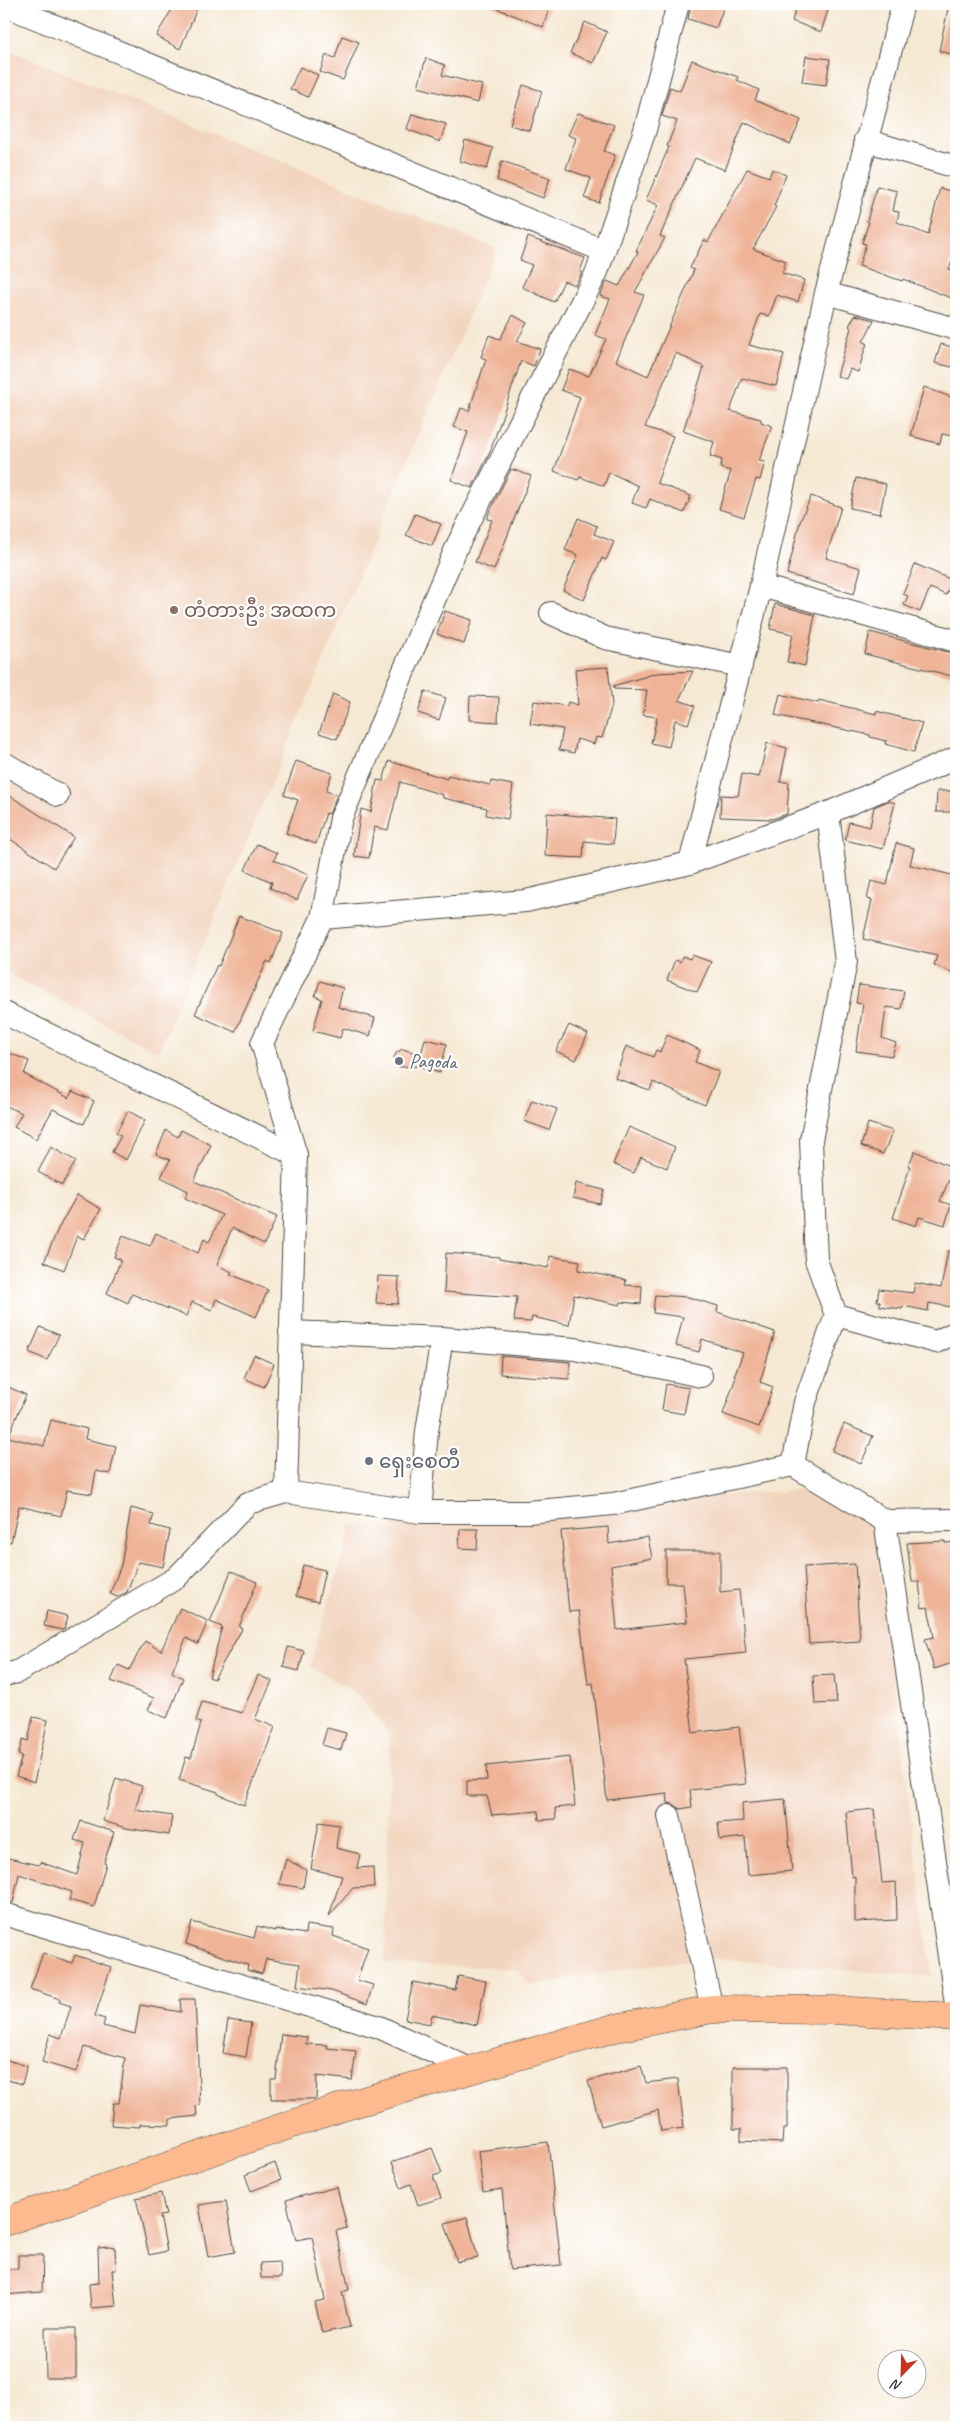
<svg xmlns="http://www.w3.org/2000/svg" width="960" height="2431" font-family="Caveat,'Noto Sans Myanmar',sans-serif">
	<rect width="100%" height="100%" fill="#fff"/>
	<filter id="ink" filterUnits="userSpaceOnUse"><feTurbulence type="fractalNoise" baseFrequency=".02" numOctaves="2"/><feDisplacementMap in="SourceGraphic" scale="10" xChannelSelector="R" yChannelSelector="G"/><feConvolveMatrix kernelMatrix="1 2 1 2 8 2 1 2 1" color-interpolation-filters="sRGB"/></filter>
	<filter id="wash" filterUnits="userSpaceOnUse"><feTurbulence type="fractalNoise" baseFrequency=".0096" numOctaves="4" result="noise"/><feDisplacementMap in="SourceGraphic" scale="20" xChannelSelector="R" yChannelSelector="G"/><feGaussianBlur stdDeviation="1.12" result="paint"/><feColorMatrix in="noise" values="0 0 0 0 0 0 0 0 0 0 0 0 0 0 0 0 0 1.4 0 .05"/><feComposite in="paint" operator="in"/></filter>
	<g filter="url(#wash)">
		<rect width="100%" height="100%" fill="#f6e9d4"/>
		<g fill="#f2d4be">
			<path d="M4,48L497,249L158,1052L4,971Z"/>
			<path d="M812,1489L874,1531L932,1977L710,1958L620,1969L530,1986L516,1969L385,1963L390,1735L358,1695L310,1666L351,1525L626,1514L720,1495Z"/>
		</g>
		<g id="blocks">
			<g fill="#efb498">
				<path d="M175,4H199L180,49L156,36Z"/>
				<path d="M486,4H535L549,9L543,27Z"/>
				<path d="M691,4H725L716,28L688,19Z"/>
				<path d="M797,4H830L821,32L792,21Z"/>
				<path d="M949,4H956V55L939,51Z"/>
				<path d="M585,22L607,32L593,63L570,53Z"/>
				<path d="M342,36L359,42L343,80L320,72L326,55L335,58Z"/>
				<path d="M806,56L830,59L826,85L802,82Z"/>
				<path d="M426,58L445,65L442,75L482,85L478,103L418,87Z"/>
				<path d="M692,60L738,77L737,80L759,90L755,100L801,120L790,144L744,122L725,170L695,158L660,236L665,238L635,292L644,295L616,361L648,376L694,270L690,268L704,240L708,242L747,169L769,177L772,169L786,175L774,206L776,207L753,249L786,261L782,273L804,280L798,302L777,295L769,316L760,314L749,345L784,354L776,386L742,378L730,411L761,419V422L772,426L759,461L765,462L760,480L756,479L744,517L719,509L731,471L720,468L722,460L710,456L714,442L683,431L704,367L676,353L645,427L673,436L657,483L691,496L684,513L650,499L646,508L632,503L638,486L609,472L604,486L580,477L578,480L554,471L580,397L561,390L569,369L589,376L606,339L595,335L610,299L600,296L607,281L619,286L638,252L636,251L658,205L646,200L669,147L667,146L677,121L662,116L670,87L680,91Z"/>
				<path d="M300,67L318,75L308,97L290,89Z"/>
				<path d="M523,85L542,91L530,131L510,125Z"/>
				<path d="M578,113L614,125L604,151L615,155L599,203L584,198L591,178L566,169L576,138L568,135Z"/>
				<path d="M412,114L446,124L440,142L407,129Z"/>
				<path d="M465,140L493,148L487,169L460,161Z"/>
				<path d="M502,161L550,178L543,198L497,180Z"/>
				<path d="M877,186L897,191L893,211L899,212L897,222L928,235L940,188L956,193V251L949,269L956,271V300L903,279L902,281L859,266L866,244L862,243L869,222L867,221Z"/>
				<path d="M528,237L585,258L580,271L582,272L575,285L564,281L554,302L522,287L532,265L520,260Z"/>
				<path d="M513,315L527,323L517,341L540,349L534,366L521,361L490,452L472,488L451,480L468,432L454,427L461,408L469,411L486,359L481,357L489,335L500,339Z"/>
				<path d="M855,315L874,320L863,342L867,343L858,372L850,369L846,379L837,376L851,328L849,326Z"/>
				<path d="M941,344L956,348V368L935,363Z"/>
				<path d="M924,387L956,399V437L942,434L940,444L911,436Z"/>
				<path d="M511,469L531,476L494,570L475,562L492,520L487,519L489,513Z"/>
				<path d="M856,478L886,484L880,514L850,508Z"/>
				<path d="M811,496L841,507L826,558L861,568L854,594L787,574L800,522Z"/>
				<path d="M415,514L441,524L432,546L406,535Z"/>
				<path d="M578,518L597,526L594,534L614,542L606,560L602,558L584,600L563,590L578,555L565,550Z"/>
				<path d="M915,564L952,580L946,595L930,588L920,612L904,605L908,596L903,594Z"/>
				<path d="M775,604L815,615L805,666L787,662L793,634L770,629Z"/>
				<path d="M445,611L472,620L464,644L437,634Z"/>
				<path d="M870,632L956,654V677L865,654Z"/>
				<path d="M608,667L612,705L602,738L596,737L594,744L577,739L574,753L559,750L563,729L530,724L534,701L567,706L568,702L578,705L575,669Z"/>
				<path d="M693,671L679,700L695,706L688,724L675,720L669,747L651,743L657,717L643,715L647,690L614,689L613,686L657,673Z"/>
				<path d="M425,691L446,698L439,720L418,713Z"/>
				<path d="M333,694L350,702L337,739L319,733Z"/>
				<path d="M780,694L818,703L819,700L876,714V711L922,723L914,752L885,744L886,741L870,737V735L775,715Z"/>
				<path d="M470,696L499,697L498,722L469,720Z"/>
				<path d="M767,743L787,748L780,782H789L787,814L772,819L720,817L721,795L738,796L742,774L759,777Z"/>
				<path d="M296,761L332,773L326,791L337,795L329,814L326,813L316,844L286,833L298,800L284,795Z"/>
				<path d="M389,761L447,779L448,775L490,785L491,781L513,785L508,819L486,815L487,808L443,798V795L400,782L388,830L374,827L369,858L354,856L361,809L371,812L377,780L383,781Z"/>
				<path d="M937,791H956V812H936Z"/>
				<path d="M4,792L74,837L54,868L4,835Z"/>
				<path d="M888,801L895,803L883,849L845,840L849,822L870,827L874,807Z"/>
				<path d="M547,813L615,819L613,844L584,841L583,858L545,856Z"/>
				<path d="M896,843L914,848L910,865L956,876V974L934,965L937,956L863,939L872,900L867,899L871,881L887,885Z"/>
				<path d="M257,844L277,853L274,860L308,875L297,900L270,888L272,882L245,870Z"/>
				<path d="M239,916L283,933L271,963L267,961L235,1032L195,1014L217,965L219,966Z"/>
				<path d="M692,955L711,962L697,992L667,980L675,960L680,962L682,956L690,959Z"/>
				<path d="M320,981L343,988L338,1007L375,1018L370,1036L343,1028L340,1038L313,1031L322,999L315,996Z"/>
				<path d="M859,985L904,991L901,1009L886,1007L882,1038L896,1043L892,1056L856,1051L863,1004L856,1003Z"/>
				<path d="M569,1025L588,1034L576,1060L556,1051Z"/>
				<path d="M667,1035L700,1050L695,1062L719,1072L705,1105L653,1082L650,1090L615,1078L626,1046L653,1057L656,1050L660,1052Z"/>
				<path d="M425,1039L447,1044L442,1062L446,1063V1065H442L440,1073L419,1066L400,1067L395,1064L394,1057L397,1052L403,1049L421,1055Z"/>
				<path d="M4,1051L29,1061L24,1074L69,1098L72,1091L94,1101L84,1124L53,1109L36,1139L14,1127L22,1113L4,1105Z"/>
				<path d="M532,1100L557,1109L549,1130L524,1121Z"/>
				<path d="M128,1111L145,1120L126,1160L112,1152L121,1136L116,1133Z"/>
				<path d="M868,1123L893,1131L883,1154L861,1146Z"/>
				<path d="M629,1127L675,1147L667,1168L641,1157L634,1173L613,1164Z"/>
				<path d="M166,1130L178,1137L181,1130L211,1145L194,1181L277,1217L264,1244L232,1228L217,1265L232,1272L230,1274L268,1290L256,1317L216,1299L212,1310L192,1302L186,1316L132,1294L128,1303L107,1293L121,1260L114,1257L123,1236L150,1246L156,1233L198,1253L204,1239L209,1242L222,1215L185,1198L188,1191L161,1177L170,1160L156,1154Z"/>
				<path d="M51,1147L76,1161L62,1185L38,1172Z"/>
				<path d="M915,1151L954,1168L940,1201L951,1205L945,1225L919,1217L916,1226L893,1218L910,1167L908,1166Z"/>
				<path d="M576,1183L604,1190L600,1204L573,1198Z"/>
				<path d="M77,1195L101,1209L84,1239L77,1236L64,1270L44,1262L58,1229Z"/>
				<path d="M948,1251H956V1308L929,1303L928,1311L903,1306L902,1309L880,1306V1301H877L879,1289L913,1293L915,1283L941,1288Z"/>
				<path d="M446,1253L499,1257V1259L548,1268L550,1256L580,1261L578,1270L626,1280L625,1285L642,1286L641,1304L621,1302L620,1305L574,1295L569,1325L532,1317L531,1322L514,1321L517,1297L444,1292Z"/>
				<path d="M378,1276L399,1277L398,1304L376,1303Z"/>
				<path d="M655,1295L688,1297L718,1306L717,1312L775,1332L760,1382L773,1387L759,1427L723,1414L736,1377L734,1376L743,1353L702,1339L699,1352L676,1346L683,1317L653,1313Z"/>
				<path d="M40,1327L59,1335L47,1360L29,1352Z"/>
				<path d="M254,1355L274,1364L264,1387L244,1378Z"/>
				<path d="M501,1356L570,1362L569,1379L500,1374Z"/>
				<path d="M666,1384L689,1388L684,1414L662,1410Z"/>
				<path d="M4,1385L26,1395L8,1437L44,1446L51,1420L87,1429L85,1439L116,1446L110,1474L96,1471L92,1494L67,1490L61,1516L19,1506L11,1542L4,1541Z"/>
				<path d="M844,1424L873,1436L861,1464L832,1451Z"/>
				<path d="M131,1508L154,1514L151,1525L170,1530L163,1567L138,1562L127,1592L117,1597L110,1594L121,1565Z"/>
				<path d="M608,1527L609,1544L648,1537L652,1558L611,1566L617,1630L687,1622L683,1583H666V1551H720V1592L739,1590L746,1653L684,1659L693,1733L739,1727L746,1784L690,1790L692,1807L680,1809L673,1804L668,1803L667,1793L607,1800L593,1683L588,1684L579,1611L569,1612L561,1531Z"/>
				<path d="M460,1529H478L477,1549L459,1548Z"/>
				<path d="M945,1541V1543L956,1542V1662L934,1669L925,1639L934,1637L928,1607L922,1608L919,1582H912L907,1543Z"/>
				<path d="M855,1564L860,1641L809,1644L804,1567Z"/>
				<path d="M303,1565L325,1570L318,1602L296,1596Z"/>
				<path d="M231,1571L257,1582L239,1627L242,1629L214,1679L209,1677L222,1627L210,1622Z"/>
				<path d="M180,1608L208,1621L198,1644L186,1638L172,1672L183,1678L167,1718L148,1710L154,1698L111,1681L118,1665L129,1670L145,1641L161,1651Z"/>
				<path d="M47,1611L68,1616L65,1628L62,1630L44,1626Z"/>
				<path d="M288,1647L304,1651L299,1671L283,1667Z"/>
				<path d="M258,1675L272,1681L255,1719L275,1727L244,1805L218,1794V1792L179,1780L186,1757L191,1758L201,1723L196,1721L202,1702L242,1713Z"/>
				<path d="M834,1675L837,1703L815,1704L813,1676Z"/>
				<path d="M33,1717L48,1720L34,1782L16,1776L22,1756L18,1755L23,1739L28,1741Z"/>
				<path d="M327,1728L346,1733L341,1750L322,1745Z"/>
				<path d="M570,1757L575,1806L555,1808L556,1819L539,1820L538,1811L492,1815L487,1796H467V1781L487,1780L486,1766Z"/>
				<path d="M116,1778L142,1786L135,1810L172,1816L169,1835L126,1828L103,1821Z"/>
				<path d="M785,1799L792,1871L748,1875L745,1837L720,1840L718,1823L743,1821L742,1803Z"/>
				<path d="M874,1809L882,1883L896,1882L897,1920L855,1922V1876L852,1877L846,1812Z"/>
				<path d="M81,1821L114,1832L104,1863L106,1864L94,1907L69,1900L72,1892L19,1874L13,1903L4,1901V1857L39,1865L40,1862L77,1875L85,1843L74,1840Z"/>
				<path d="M319,1822L339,1825L336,1848L360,1854L357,1868L373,1867L374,1887L353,1888L329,1916L342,1876L311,1869Z"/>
				<path d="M286,1859L306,1870L303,1888L279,1884Z"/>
				<path d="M192,1922L254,1938L257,1926L275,1931V1929L305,1934L306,1925L334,1929L333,1936L368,1948L357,1980L373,1985L367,2004L332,1991L297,1986L300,1964L266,1959L262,1974L247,1970L248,1965L186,1944Z"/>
				<path d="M43,1953L72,1963L75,1955L111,1967L95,2016L105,2019L103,2026L135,2034L140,2005L181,2012L180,1999H195L200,2105L196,2106L197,2116L170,2119V2125L140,2124V2127L111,2125L113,2103H119L125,2058L84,2047L76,2072L42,2062L50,2034L61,2038L71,2006L59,2002L60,1999L30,1989Z"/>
				<path d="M458,1976L486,1981L477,2025L432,2015L430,2024L405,2019L413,1982L455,1990Z"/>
				<path d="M228,2020L251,2023L246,2057L223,2053Z"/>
				<path d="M281,2034L307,2037L306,2044L328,2045L327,2048L356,2051L352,2080L317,2076L316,2099H271V2079H276Z"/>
				<path d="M4,2059L27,2066L22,2084L4,2079Z"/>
				<path d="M641,2066L646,2083L678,2079L684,2128L661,2131L658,2110L601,2126L588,2081Z"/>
				<path d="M733,2067H787V2129H783L782,2143L741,2141V2129H733Z"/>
				<path d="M548,2142L561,2265L510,2270L502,2189L483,2192L478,2151Z"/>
				<path d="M432,2148L442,2173L433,2176L441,2198L418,2205L411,2184L401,2188L392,2162Z"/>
				<path d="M275,2163L281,2180L251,2191L245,2175Z"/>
				<path d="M337,2187L347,2228L336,2231L349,2290L342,2292L350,2327L322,2333L315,2302L325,2300L312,2237L296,2240L286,2200Z"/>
				<path d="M161,2193L166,2215L160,2216L167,2251L149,2255L136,2198Z"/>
				<path d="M226,2201L235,2252L208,2257L199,2205Z"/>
				<path d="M467,2217L478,2258L457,2262L445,2223Z"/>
				<path d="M110,2247L115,2248L116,2270H112L116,2306L91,2308L89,2284L99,2283L98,2248Z"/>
				<path d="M18,2255H43L42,2292L4,2295V2269H18Z"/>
				<path d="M280,2262L281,2278H261L260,2263Z"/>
				<path d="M45,2328H76V2378H46Z"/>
			</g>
		</g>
	</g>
	<g filter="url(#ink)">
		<use href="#blocks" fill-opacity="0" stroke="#494844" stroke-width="1"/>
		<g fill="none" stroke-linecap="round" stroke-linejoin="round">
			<g stroke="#494844" stroke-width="24">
				<g id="street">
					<path d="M4,5L604,251"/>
					<path d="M865,140L956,167"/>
					<path d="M826,293L956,329"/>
					<path d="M761,586L956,641"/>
					<path d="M551,613L605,638L741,666"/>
					<path d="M4,763L58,795"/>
					<path d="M690,863L761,586L826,293L903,4"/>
					<path d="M322,918L341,818L458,544L597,272L645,130L678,4"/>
					<path d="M4,1013L296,1155"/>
					<path d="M836,1315L936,1342L956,1332"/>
					<path d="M290,1332L442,1338L575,1349L701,1376"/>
					<path d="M793,1465L805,1402L836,1315L816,1260L811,1140L846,962L828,813"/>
					<path d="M286,1492L296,1155L262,1043L322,918L526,901L690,863L828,813L956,758"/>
					<path d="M420,1512L427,1431L442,1338"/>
					<path d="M885,1521L956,1520"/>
					<path d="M4,1675L17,1672L176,1578L248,1503L286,1492L420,1512H528L613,1504L793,1465L885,1521L956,2004"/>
					<path d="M669,1816L712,2009"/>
					<path d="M4,1914L379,2027L472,2070"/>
				</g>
			</g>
			<g stroke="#494844" stroke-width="29">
				<path id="highway" d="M4,2222L339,2108L611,2029L712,2009L834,2010L956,2017"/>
			</g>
			<use href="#street" stroke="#fff" stroke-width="22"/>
			<use href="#highway" stroke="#fcba8e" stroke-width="28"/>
		</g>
	</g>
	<circle fill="#8d6e63" stroke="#fff" stroke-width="2" cx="174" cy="610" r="5"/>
	<g fill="#6b7280" stroke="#fff" stroke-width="2">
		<circle cx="399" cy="1061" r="5"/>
		<circle cx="369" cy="1461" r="5"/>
	</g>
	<g text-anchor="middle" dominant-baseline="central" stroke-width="4.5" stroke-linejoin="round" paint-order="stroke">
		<g font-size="20" fill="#785e54" stroke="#fff" text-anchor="start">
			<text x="184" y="610">တံတားဦး အထက</text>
		</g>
		<g font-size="20" fill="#5b616d" stroke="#fff" text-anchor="start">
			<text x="409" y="1061">Pagoda</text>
			<text x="379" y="1461">ရှေးစေတီ</text>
		</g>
	</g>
	<rect width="960" height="2431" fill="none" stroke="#fff" stroke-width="20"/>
	<g transform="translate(902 2374) rotate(203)"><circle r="24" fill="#ffffff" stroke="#aaaaaa"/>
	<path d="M0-4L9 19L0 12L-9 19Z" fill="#c8321e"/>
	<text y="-8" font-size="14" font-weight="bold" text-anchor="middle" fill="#2b2b2b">N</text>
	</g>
</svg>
